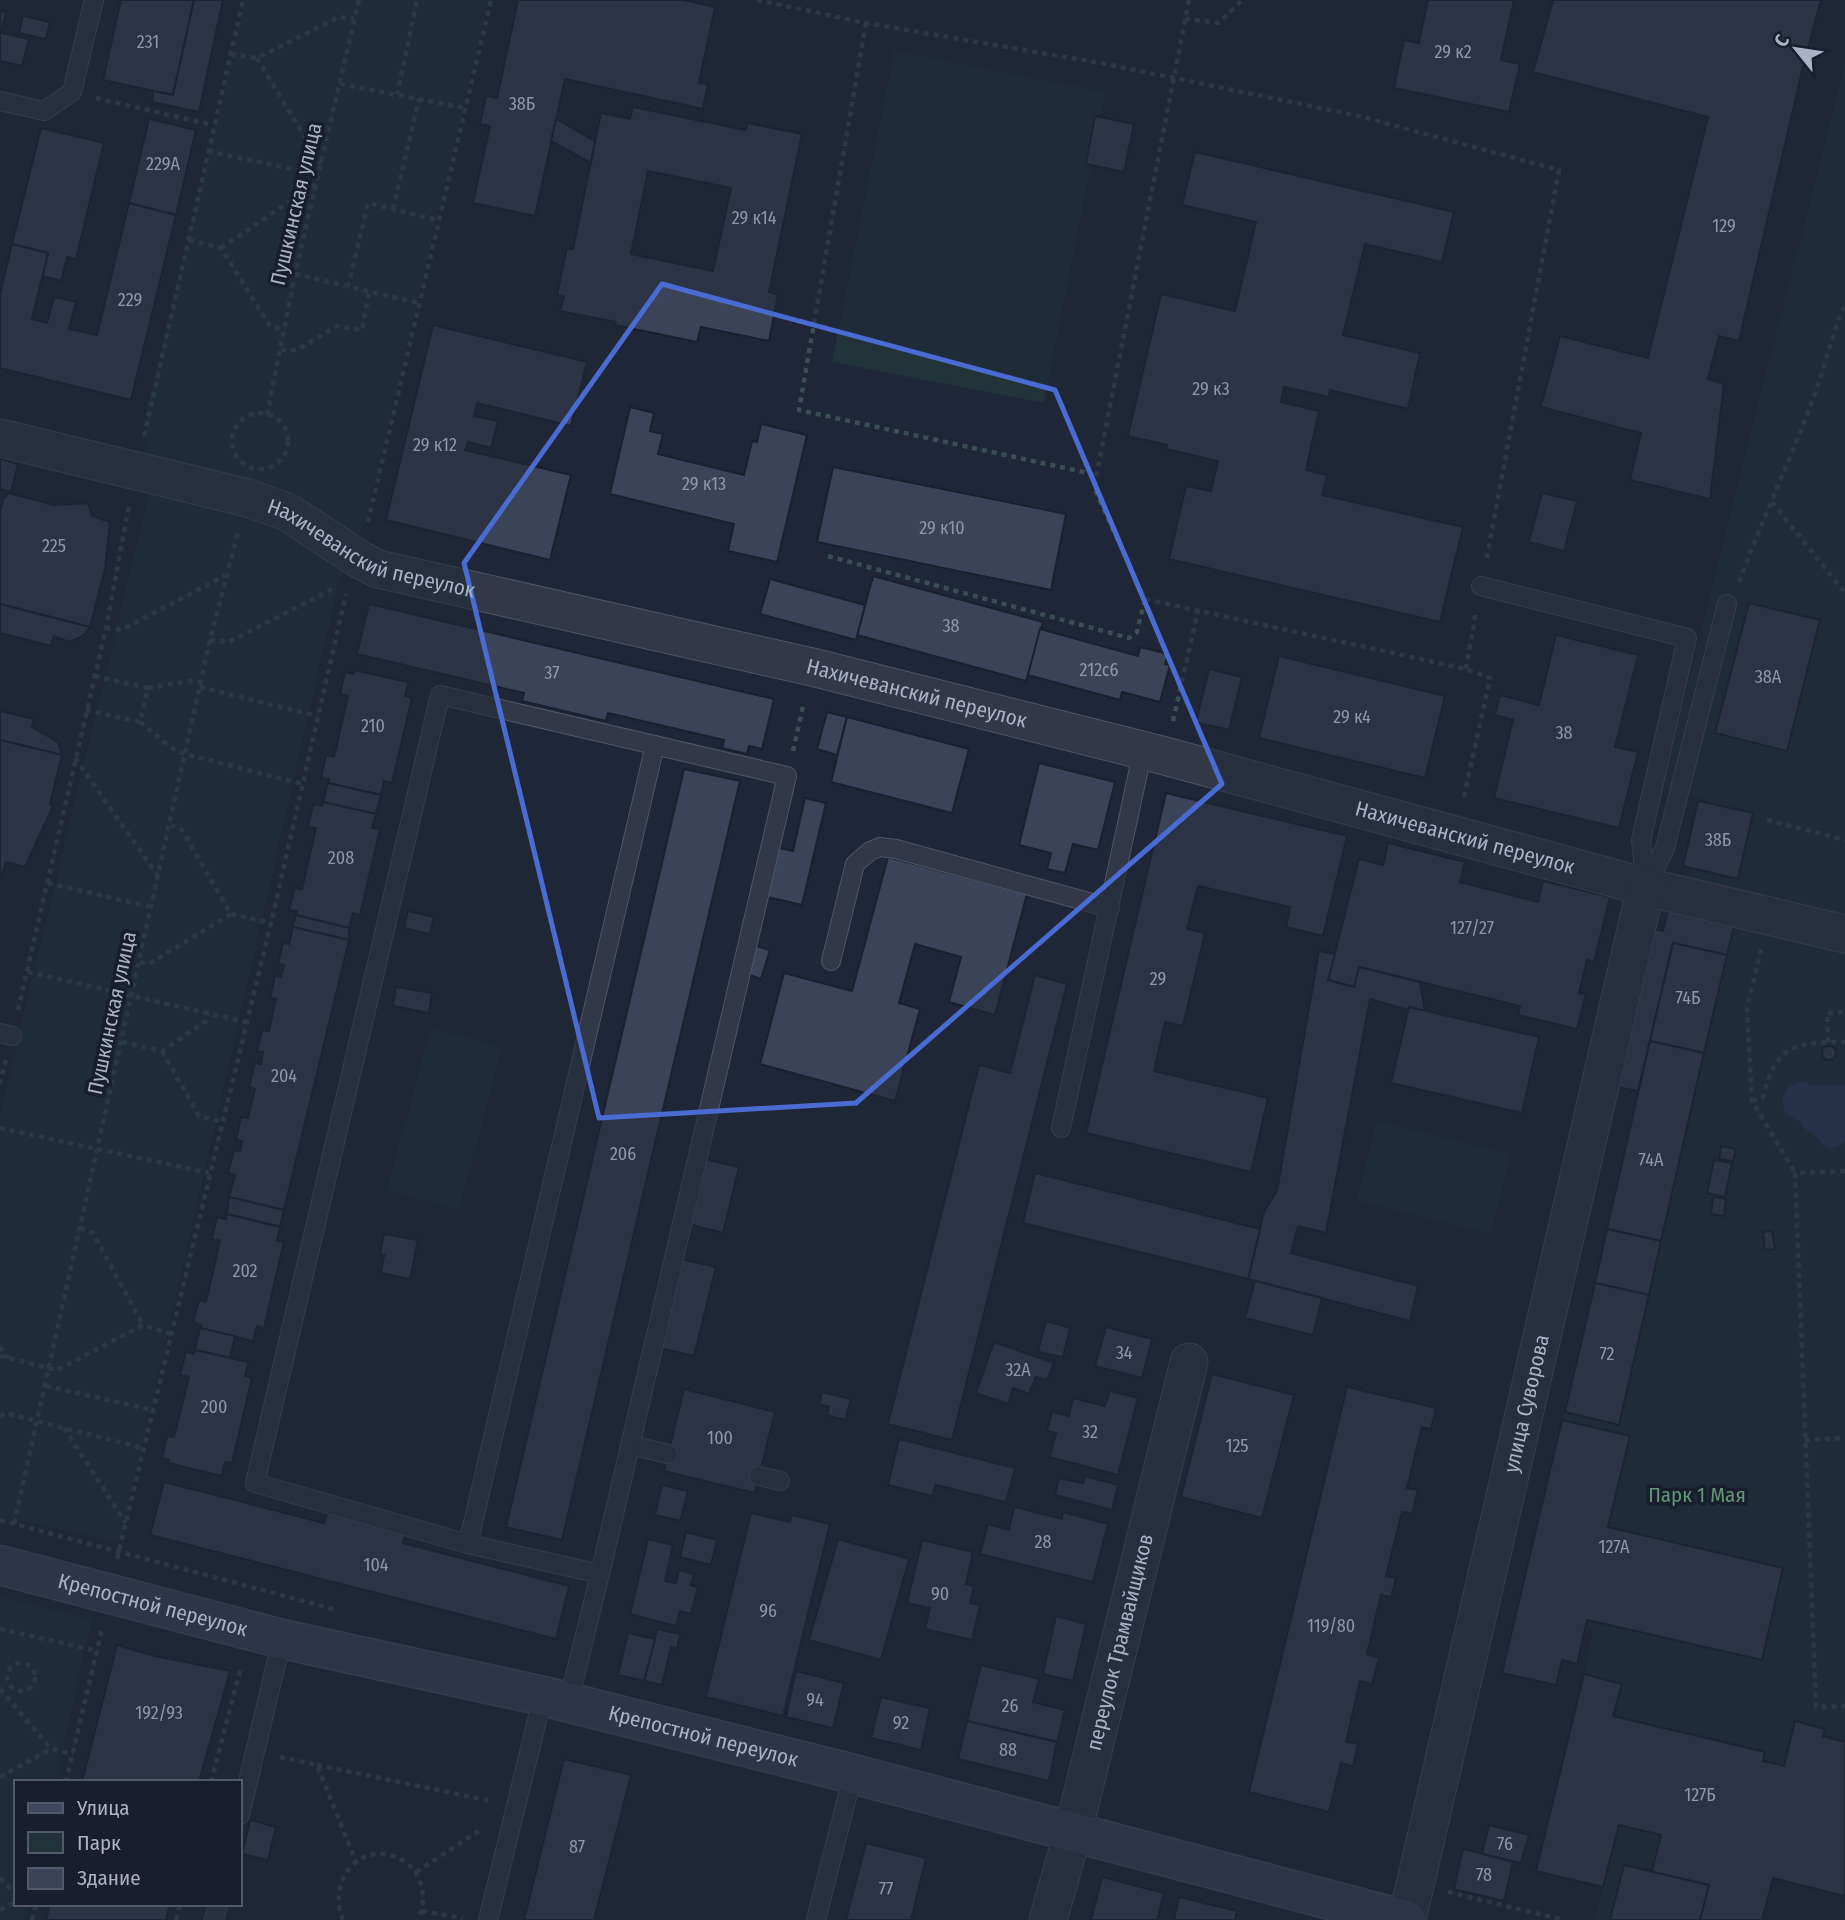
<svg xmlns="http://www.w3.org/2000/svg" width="1845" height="1920" font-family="'Fira Sans Condensed',sans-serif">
	<rect width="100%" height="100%" fill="#1f2637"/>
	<g fill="#213238">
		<path d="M245,0H488L365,524L339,580L120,1543L0,1516V1113L150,490L145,418Z"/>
		<path d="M894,51L1105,92L1044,403L832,362Z"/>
		<path d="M1845,61V1896L1773,1878L1762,1920H1595L1603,1887L1584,1674L1594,1628L1517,1612L1707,798L1662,787Z"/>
		<path d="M431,1028L502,1047L459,1210L387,1190Z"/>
		<path d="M1377,1121L1511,1154L1491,1234L1357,1201Z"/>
		<path d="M0,1596L92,1619L55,1782H16V1904H28L24,1920H0Z"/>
	</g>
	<path fill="#303d5d" d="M1798,1082H1805L1812,1086L1845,1085V1142C1825,1156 1824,1143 1812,1133C1806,1129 1804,1129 1801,1121C1778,1117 1776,1091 1798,1082Z"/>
	<g fill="#3b4358" stroke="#1a202e" stroke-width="2" fill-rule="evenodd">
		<path d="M121,0H194L173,95L103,80Z"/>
		<path d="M194,0H223L199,112L152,102L153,91L173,95Z"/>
		<path d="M518,0H684L715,7L699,83L708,84L703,109L565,79L535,216L473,203L490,126L480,124L486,96L497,98Z"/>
		<path d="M1428,0H1514L1501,60L1520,64L1509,112L1394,88L1404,40L1419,43Z"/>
		<path d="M1553,0H1821L1803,67L1739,341L1719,336L1708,379L1724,384L1710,499L1630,480L1641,433L1541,407L1560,336L1648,358L1708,117L1533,72Z"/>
		<path d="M0,11L6,12L1,33L29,39L22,66L0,61Z"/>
		<path d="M23,16L50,22L46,39L19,33Z"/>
		<path d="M633,107L746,130L747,123L802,134L769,292L778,295L769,341L701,327L697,342L615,325L616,322L560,311L564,297L557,295L567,248L573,249L601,113L630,119ZM648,171L731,188L713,271L631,254Z"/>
		<path d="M1095,116L1134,124L1124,172L1086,164Z"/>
		<path d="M149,119L196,130L176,215L129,203Z"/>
		<path d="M556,119L595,141L591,163L551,141Z"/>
		<path d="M41,128L104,143L76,259L67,257L61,281L43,276L48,253L12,244Z"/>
		<path d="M1195,152L1454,212L1442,262L1365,244L1343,335L1420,353L1408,409L1330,390L1329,397L1284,387L1281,402L1319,411L1306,470L1327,475L1322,495L1463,527L1440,622L1169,559L1186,486L1211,491L1218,461L1166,449L1167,445L1128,436L1161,294L1235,311L1256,222L1182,205Z"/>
		<path d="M129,203L176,215L131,400L0,368V294L12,244L48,253L32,319L47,323L54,297L76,302L69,329L97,335Z"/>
		<path d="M433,325L587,362L571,426L477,403L474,416L498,421L491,448L468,442L465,450L571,475L550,560L386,520Z"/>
		<path d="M630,407L654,413L650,431L663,434L658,454L744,475L752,441L757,442L761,424L807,435L777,562L728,551L734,524L610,494Z"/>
		<path d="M0,459L18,464L11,492L0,489Z"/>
		<path d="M833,467L1066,514L1051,590L817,542Z"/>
		<path d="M9,493L53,505L88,503L92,516L110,522L105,569L90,627L0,604V514L3,499Z"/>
		<path d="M1542,493L1577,501L1564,551L1529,542Z"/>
		<path d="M873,576L1043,622L1026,681L857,635Z"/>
		<path d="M770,579L865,605L856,640L760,614Z"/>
		<path d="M1749,603L1820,620L1787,751L1715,733Z"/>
		<path d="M0,604L90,627L83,636L69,642L54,636L51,646L0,633Z"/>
		<path d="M369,604L774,699L762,749L749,746L747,754L722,748L724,740L608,713L606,721L522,701L524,693L357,654Z"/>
		<path d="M1040,629L1138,656L1140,647L1168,654L1165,664L1170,665L1160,702L1122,692L1120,700L1028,675Z"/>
		<path d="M1556,635L1638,655L1615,747L1638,752L1619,828L1494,798L1513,720L1495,715L1500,695L1539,705Z"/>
		<path d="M1279,656L1445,696L1425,778L1259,738Z"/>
		<path d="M1209,669L1242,677L1229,730L1196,722Z"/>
		<path d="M354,670L408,682L405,696L412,698L392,783L384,781L381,795L328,783L329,779L321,778L326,755L334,757L348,696L340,694L345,672L353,674Z"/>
		<path d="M0,711L34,719L32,727L58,742L62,755L0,740Z"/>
		<path d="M827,712L847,717L837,755L817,749Z"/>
		<path d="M847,717L969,749L952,813L831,782Z"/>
		<path d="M0,740L62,755L50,804L53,806L25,867L6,862L0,880Z"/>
		<path d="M1039,763L1115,782L1098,850L1073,844L1065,873L1047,869L1051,853L1019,845Z"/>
		<path d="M684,769L740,781L562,1540L506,1527Z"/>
		<path d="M328,783L381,795L376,814L323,802Z"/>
		<path d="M1166,793L1347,836L1323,936L1286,927L1290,907L1198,886L1187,929L1205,933L1183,1026L1165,1022L1154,1071L1268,1098L1251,1172L1086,1133Z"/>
		<path d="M805,798L826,803L802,905L763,896L775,847L793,851Z"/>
		<path d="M1698,801L1753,813L1738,879L1683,866Z"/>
		<path d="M323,802L376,814L372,828L380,829L360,915L353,913L349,928L296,915L297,911L289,910L295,887L302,889L316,828L308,827L313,804L322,806Z"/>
		<path d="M1388,843L1465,862L1460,882L1538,902L1543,881L1610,897L1594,962L1587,960L1579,993L1586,994L1577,1029L1518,1015L1520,1006L1359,967L1354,987L1328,980L1359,859L1383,865Z"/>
		<path d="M888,857L1027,894L995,1015L949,1002L961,957L915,944L899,1003L920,1009L895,1101L760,1064L784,973L852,991Z"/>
		<path d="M1669,907L1735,922L1727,955L1673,943L1638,1091L1617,1087L1653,929L1663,931Z"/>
		<path d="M408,911L434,917L430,934L404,928Z"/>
		<path d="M296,915L349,928V940L293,927Z"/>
		<path d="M293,927L349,940L284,1210L229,1197L235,1175L228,1173L234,1150L240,1151L242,1141L236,1140L241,1117L248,1118L255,1089L249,1087L255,1063L261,1064L263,1052L257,1051L262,1030L269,1031L276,999L270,998L275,976L281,977L284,965L278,964L283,943L289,944Z"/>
		<path d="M1673,943L1727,955L1704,1053L1650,1041Z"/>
		<path d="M756,946L770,950L761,979L747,974Z"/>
		<path d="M1319,951L1335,954L1328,980L1354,987L1359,967L1420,982L1425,1011L1409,1007L1408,1010L1370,999L1326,1233L1298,1226L1291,1253L1418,1286L1410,1321L1248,1279L1264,1212L1277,1191Z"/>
		<path d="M1035,975L1067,984L952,1440L888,1424L979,1065L1010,1073Z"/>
		<path d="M396,987L432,993L429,1013L393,1006Z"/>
		<path d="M1409,1007L1539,1037L1522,1113L1391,1083Z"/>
		<path d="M1650,1041L1704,1053L1661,1241L1607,1229Z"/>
		<circle cx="1829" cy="1053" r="7"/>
		<path d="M1721,1146L1736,1149L1733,1161L1719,1159Z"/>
		<path d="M704,1159L739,1167L723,1233L688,1224Z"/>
		<path d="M1714,1160L1732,1163L1725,1197L1707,1193Z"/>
		<path d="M1035,1173L1260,1229L1248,1279L1023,1223Z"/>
		<path d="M229,1197L284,1210L280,1227L227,1214Z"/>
		<path d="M1713,1197L1726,1199L1724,1216L1711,1214Z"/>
		<path d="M227,1214L280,1227L277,1241L284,1242L264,1328L257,1326L253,1341L200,1328L201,1325L193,1322L199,1300L206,1302L220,1241L212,1239L217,1217L226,1219Z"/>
		<path d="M1607,1229L1661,1241L1649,1295L1595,1283Z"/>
		<path d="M1772,1231L1775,1249L1765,1250L1763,1232Z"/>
		<path d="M384,1234L418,1240L410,1279L381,1273L384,1255L380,1254Z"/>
		<path d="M681,1259L716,1267L694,1356L659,1348Z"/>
		<path d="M1255,1281L1322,1298L1313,1335L1245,1318Z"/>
		<path d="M1595,1283L1649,1295L1619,1425L1565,1412Z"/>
		<path d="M1046,1321L1070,1328L1063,1357L1038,1352Z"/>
		<path d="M1106,1327L1152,1339L1142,1378L1095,1366Z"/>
		<path d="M200,1328L235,1336L230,1358L195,1350Z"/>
		<path d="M994,1342L1054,1363L1047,1380L1036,1377L1029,1394L1013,1388L1008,1404L976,1393Z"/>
		<path d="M195,1350L248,1362L245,1376L252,1378L232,1463L225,1462L222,1476L168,1463L169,1460L162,1458L167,1436L174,1437L189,1377L180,1375L186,1352L194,1354Z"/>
		<path d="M1212,1374L1294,1395L1262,1518L1181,1497Z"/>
		<path d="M1347,1387L1436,1408L1431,1429L1422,1427L1407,1488L1418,1490L1412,1514L1402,1512L1386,1576L1396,1578L1391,1597L1381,1595L1367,1654L1379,1658L1372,1684L1360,1681L1346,1742L1358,1744L1353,1766L1341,1763L1329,1812L1249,1792Z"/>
		<path d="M684,1389L775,1412L755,1493L664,1471Z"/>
		<path d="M1110,1391L1138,1398L1118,1475L1050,1457L1056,1433L1047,1431L1052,1412L1069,1416L1073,1398L1105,1406Z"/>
		<path d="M822,1392L851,1399L845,1420L827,1415L829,1407L819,1404Z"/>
		<path d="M1562,1420L1630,1436L1608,1527L1783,1568L1762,1660L1587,1620L1577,1664L1562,1660L1556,1685L1502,1673Z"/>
		<path d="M899,1439L1015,1468L1006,1502L936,1485L932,1496L888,1485Z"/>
		<path d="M1085,1476L1118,1485L1112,1510L1055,1495L1059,1478L1083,1483Z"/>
		<path d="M164,1482L324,1523L327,1513L406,1533L403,1543L569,1586L556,1639L150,1535Z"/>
		<path d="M662,1485L688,1491L680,1521L655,1515Z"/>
		<path d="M1014,1507L1062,1519L1063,1512L1108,1524L1093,1582L980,1554L988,1524L1009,1530Z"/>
		<path d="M751,1513L790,1522L792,1515L830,1524L783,1716L706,1697Z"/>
		<path d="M686,1532L717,1540L711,1565L680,1557Z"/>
		<path d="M648,1539L673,1545L665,1581L676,1583L679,1570L694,1574L691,1585L698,1587L691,1614L680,1611L676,1626L630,1614Z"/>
		<path d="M838,1539L909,1559L881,1660L809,1640Z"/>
		<path d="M922,1540L973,1552L966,1584L974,1586L970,1603L980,1605L972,1640L925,1629L930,1608L907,1603Z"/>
		<path d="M1056,1616L1086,1624L1073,1681L1043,1674Z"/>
		<path d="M657,1629L680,1634L677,1648L671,1647L662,1685L644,1681Z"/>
		<path d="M628,1633L655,1639L644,1681L618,1675Z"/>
		<path d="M117,1645L155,1656L230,1671L199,1782H82Z"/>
		<path d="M981,1665L1039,1679L1033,1702L1065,1710L1057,1742L967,1721Z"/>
		<path d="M796,1671L844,1683L833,1728L786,1717Z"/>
		<path d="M1584,1674L1622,1684L1613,1716L1765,1752L1763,1761L1784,1766L1795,1721L1825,1729L1823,1736L1845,1742V1896L1676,1854L1692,1789L1631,1774L1603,1887L1536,1871Z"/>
		<path d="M1584,1674L1622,1684L1613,1716L1765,1752L1763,1761L1784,1766L1795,1721L1825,1729L1823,1736L1845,1742V1896L1773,1878L1762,1920H1610L1624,1865L1652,1871L1661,1835L1619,1825L1603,1887L1536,1871Z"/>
		<path d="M881,1697L930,1708L921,1750L871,1738Z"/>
		<path d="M967,1721L1057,1742L1049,1781L958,1759Z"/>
		<path d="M564,1759L631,1775L594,1920H524Z"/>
		<path d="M250,1820L276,1827L268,1860L242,1854Z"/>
		<path d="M1489,1825L1529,1835L1521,1863L1482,1854Z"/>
		<path d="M866,1843L926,1858L911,1920H846Z"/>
		<path d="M1463,1849L1513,1862L1504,1901L1454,1889Z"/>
		<path d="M1624,1865L1709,1885L1700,1920H1610Z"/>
		<path d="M1102,1877L1164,1893L1157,1920H1091Z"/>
		<path d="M1179,1897L1237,1911L1235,1920H1174Z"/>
		<path d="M50,1904H170L166,1920H46Z"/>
	</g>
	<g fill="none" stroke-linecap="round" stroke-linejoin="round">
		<g stroke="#505566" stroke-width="20">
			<g id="lane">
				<path d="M0,101L44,111L72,92L94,0"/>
				<path d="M1481,586L1687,638L1641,840L1646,887"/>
				<path d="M1646,887L1665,848L1727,604"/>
				<path d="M831,961L855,864L870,851L880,847L896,849L1110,908"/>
				<path d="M0,1033L12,1036"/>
				<path d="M1061,1128L1143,750"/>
				<path d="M630,1445L668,1454"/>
				<path d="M759,1476L780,1481"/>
				<path d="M468,1544L655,745"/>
				<path d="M568,1704L600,1574L787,776L440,695L255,1483L468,1544L600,1574"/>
				<path d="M240,1815L282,1639"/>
				<path d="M214,1920L218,1904"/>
				<path d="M488,1920L543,1696"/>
				<path d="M816,1920L853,1774"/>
			</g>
		</g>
		<g stroke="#505566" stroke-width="39">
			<g id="street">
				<path id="s1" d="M0,438L248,498L287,512L359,559L378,569L812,667L1165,756L1646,887L1845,934"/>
				<path id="s2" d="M1048,1920L1073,1832L1189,1362"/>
				<path id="s3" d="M1407,1920L1646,887"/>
			</g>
		</g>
		<g stroke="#505566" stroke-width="41">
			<g id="secondary">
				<path id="s4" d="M0,1565L282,1639L543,1696L853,1774L1406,1920"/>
			</g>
		</g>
		<g stroke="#3b4e53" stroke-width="4.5" stroke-dasharray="5 5" stroke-linecap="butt">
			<path d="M757,0L866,23L1106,64L1359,116L1559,170L1486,562"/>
			<path d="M1189,0L1094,488L1145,599L1466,669L1490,678L1463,801"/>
			<path d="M1185,19L1219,23L1242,0"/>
			<path d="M866,23L799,410L1097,475"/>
			<path d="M231,54L257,58L339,17L354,19"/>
			<path d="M257,58L321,164"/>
			<path d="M340,84L465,108"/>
			<path d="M397,95L417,0"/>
			<path d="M96,98L213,125"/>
			<path d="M208,151L319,175"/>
			<path d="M393,209L419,99"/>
			<path d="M189,240L221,248L270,326L285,330"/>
			<path d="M221,248L316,184"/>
			<path d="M295,274L419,303"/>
			<path d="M348,287L368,203L438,220"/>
			<path d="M281,350H297L337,326L362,330L369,291"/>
			<circle cx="260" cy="441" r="28"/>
			<path d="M267,415L295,274L359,0"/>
			<path d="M144,436L243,0"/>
			<path d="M1772,502L1845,593"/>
			<path d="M368,522L491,0"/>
			<path d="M828,556L1129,638L1137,632L1145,599"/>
			<path d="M1739,582C1764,515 1795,450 1819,382C1828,356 1833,330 1845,305"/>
			<path d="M106,628L121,630L225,576"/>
			<path d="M210,640L229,642L336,587"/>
			<path d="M1466,669L1476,611"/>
			<path d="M200,687L317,716"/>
			<path d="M148,688L189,681L201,682"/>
			<path d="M86,710L140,722L148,688L94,676"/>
			<path d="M1173,721L1198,611"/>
			<path d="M140,722L173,749L185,754L302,784"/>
			<path d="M793,751L804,702"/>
			<path d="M75,758L158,876"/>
			<path d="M1767,820L1845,840"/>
			<path d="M48,883L151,907"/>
			<path d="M231,914L271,923"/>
			<path d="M1761,949L1747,1008L1752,1101L1795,1173"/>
			<path d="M140,962L149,964L231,914L182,830L169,824"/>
			<path d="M28,972L246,1022"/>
			<path d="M18,1010L106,628L129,506"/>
			<path d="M122,1042L162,1051L206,1021L208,1013"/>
			<path d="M1828,1042L1827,1013L1845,1012"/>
			<path d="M162,1051L199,1116L222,1122"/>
			<path d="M0,1084L6,1059"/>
			<path d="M1752,1101L1763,1097C1776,1045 1794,1042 1845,1042"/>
			<path d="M0,1128L209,1173"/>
			<path d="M1845,1171L1795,1173L1816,1707L1845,1706"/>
			<path d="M80,1228L93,1233L143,1325"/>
			<path d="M0,1347L8,1358"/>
			<path d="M0,1356L57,1370L143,1325L171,1334"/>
			<path d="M46,1386L153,1410"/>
			<path d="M0,1416L5,1413L143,1448"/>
			<path d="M64,1428L126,1523"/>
			<path d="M1805,1440L1845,1438"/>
			<path d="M0,1520L337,1610"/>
			<path d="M14,1524L210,640L238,532"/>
			<path d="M117,1559L271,923L346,594"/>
			<path d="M0,1629L97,1651"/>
			<circle cx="21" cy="1677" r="14"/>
			<path d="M0,1689L51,1749"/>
			<path d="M280,1757L317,1765L356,1862"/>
			<path d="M317,1765L491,1801"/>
			<path d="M0,1777L51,1749L73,1754"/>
			<path d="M66,1782L102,1629"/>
			<path d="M211,1782L241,1667"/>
			<path d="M416,1872L483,1828"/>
			<path d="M0,1878L16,1894"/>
			<path d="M1448,1892L1564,1920"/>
			<path d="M0,1910L16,1902"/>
			<path d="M422,1911L463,1918"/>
			<path d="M32,1920L36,1904"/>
			<path d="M176,1920L180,1904"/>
			<path d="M343,1920C329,1888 351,1847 389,1855C420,1862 430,1894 418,1920"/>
		</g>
		<use href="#lane" stroke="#323848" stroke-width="18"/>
		<use href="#street" stroke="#323848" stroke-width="37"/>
		<use href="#secondary" stroke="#40475b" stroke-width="38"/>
	</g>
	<path d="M0 0H1845V1920H0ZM662,284L1055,390L1222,784L856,1103L599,1118L464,563Z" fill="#1f2637" fill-opacity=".55" fill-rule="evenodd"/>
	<path fill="none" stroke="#486cd2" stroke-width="5" stroke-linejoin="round" d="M662,284L1055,390L1222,784L856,1103L599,1118L464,563Z"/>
	<g text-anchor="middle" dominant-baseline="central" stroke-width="7" stroke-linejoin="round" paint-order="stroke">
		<g font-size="18" fill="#9096aa">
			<text x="148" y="42">231</text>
			<text x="1453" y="52">29 к2</text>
			<text x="522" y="104">38Б</text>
			<text x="163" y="164">229А</text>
			<text x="754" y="218">29 к14</text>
			<text x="1724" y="226">129</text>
			<text x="130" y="300">229</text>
			<text x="1211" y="389">29 к3</text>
			<text x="435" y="445">29 к12</text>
			<text x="704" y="484">29 к13</text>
			<text x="942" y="528">29 к10</text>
			<text x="54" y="546">225</text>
			<text x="951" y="626">38</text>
			<text x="1099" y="670">212с6</text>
			<text x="552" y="673">37</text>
			<text x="1768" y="677">38А</text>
			<text x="1352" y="717">29 к4</text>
			<text x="373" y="726">210</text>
			<text x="1564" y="733">38</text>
			<text x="1718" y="840">38Б</text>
			<text x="341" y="858">208</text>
			<text x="1472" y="928">127/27</text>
			<text x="1158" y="979">29</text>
			<text x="1688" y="998">74Б</text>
			<text x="284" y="1076">204</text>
			<text x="623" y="1154">206</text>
			<text x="1651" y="1160">74А</text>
			<text x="245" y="1271">202</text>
			<text x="1124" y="1353">34</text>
			<text x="1607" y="1354">72</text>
			<text x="1018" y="1370">32А</text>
			<text x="214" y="1407">200</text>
			<text x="1090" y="1432">32</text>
			<text x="720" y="1438">100</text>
			<text x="1237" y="1446">125</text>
			<text x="1043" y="1542">28</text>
			<text x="1614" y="1547">127А</text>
			<text x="376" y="1565">104</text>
			<text x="940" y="1594">90</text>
			<text x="768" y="1611">96</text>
			<text x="1331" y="1626">119/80</text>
			<text x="815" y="1700">94</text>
			<text x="1010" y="1706">26</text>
			<text x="159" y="1713">192/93</text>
			<text x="901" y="1723">92</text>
			<text x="1008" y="1750">88</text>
			<text x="1700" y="1795">127Б</text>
			<text x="1505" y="1844">76</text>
			<text x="577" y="1847">87</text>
			<text x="1484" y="1875">78</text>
			<text x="886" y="1889">77</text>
		</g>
		<g font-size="21" fill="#acb2c5" stroke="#181e2c">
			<text transform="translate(296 204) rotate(-77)">Пушкинская улица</text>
			<text stroke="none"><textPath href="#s1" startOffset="390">Нахичеванский переулок</textPath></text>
			<text stroke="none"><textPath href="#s1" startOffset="957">Нахичеванский переулок</textPath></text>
			<text stroke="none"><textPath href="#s1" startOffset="1524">Нахичеванский переулок</textPath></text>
			<text transform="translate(112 1013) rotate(-78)">Пушкинская улица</text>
			<text stroke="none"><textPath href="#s3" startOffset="530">улица Суворова</textPath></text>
			<text stroke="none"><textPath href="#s4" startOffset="158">Крепостной переулок</textPath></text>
			<text stroke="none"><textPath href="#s2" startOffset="287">переулок Трамвайщиков</textPath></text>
			<text stroke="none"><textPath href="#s4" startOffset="724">Крепостной переулок</textPath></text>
		</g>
		<g font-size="21" fill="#639576" stroke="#181e2c">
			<text x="1697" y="1495">Парк 1 Мая</text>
		</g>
	</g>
	<rect x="14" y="1780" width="228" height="126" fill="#181e2c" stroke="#535969" stroke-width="2"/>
	<rect x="28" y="1803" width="35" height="10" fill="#40475b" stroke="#535969" stroke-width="2"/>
	<text x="77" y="1815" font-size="21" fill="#acb2c5">Улица</text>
	<rect x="28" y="1832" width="35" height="21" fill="#213238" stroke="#535969" stroke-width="2"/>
	<text x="77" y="1850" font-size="21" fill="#acb2c5">Парк</text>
	<rect x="28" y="1868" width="35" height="21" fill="#3b4358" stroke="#535969" stroke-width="2"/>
	<text x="77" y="1885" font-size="21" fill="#acb2c5">Здание</text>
	<g transform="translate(1796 49) rotate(300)" stroke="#181e2c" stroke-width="5" paint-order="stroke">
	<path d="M0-5L12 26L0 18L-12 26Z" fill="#acb2c5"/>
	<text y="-10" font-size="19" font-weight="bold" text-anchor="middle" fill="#acb2c5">С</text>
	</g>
</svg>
